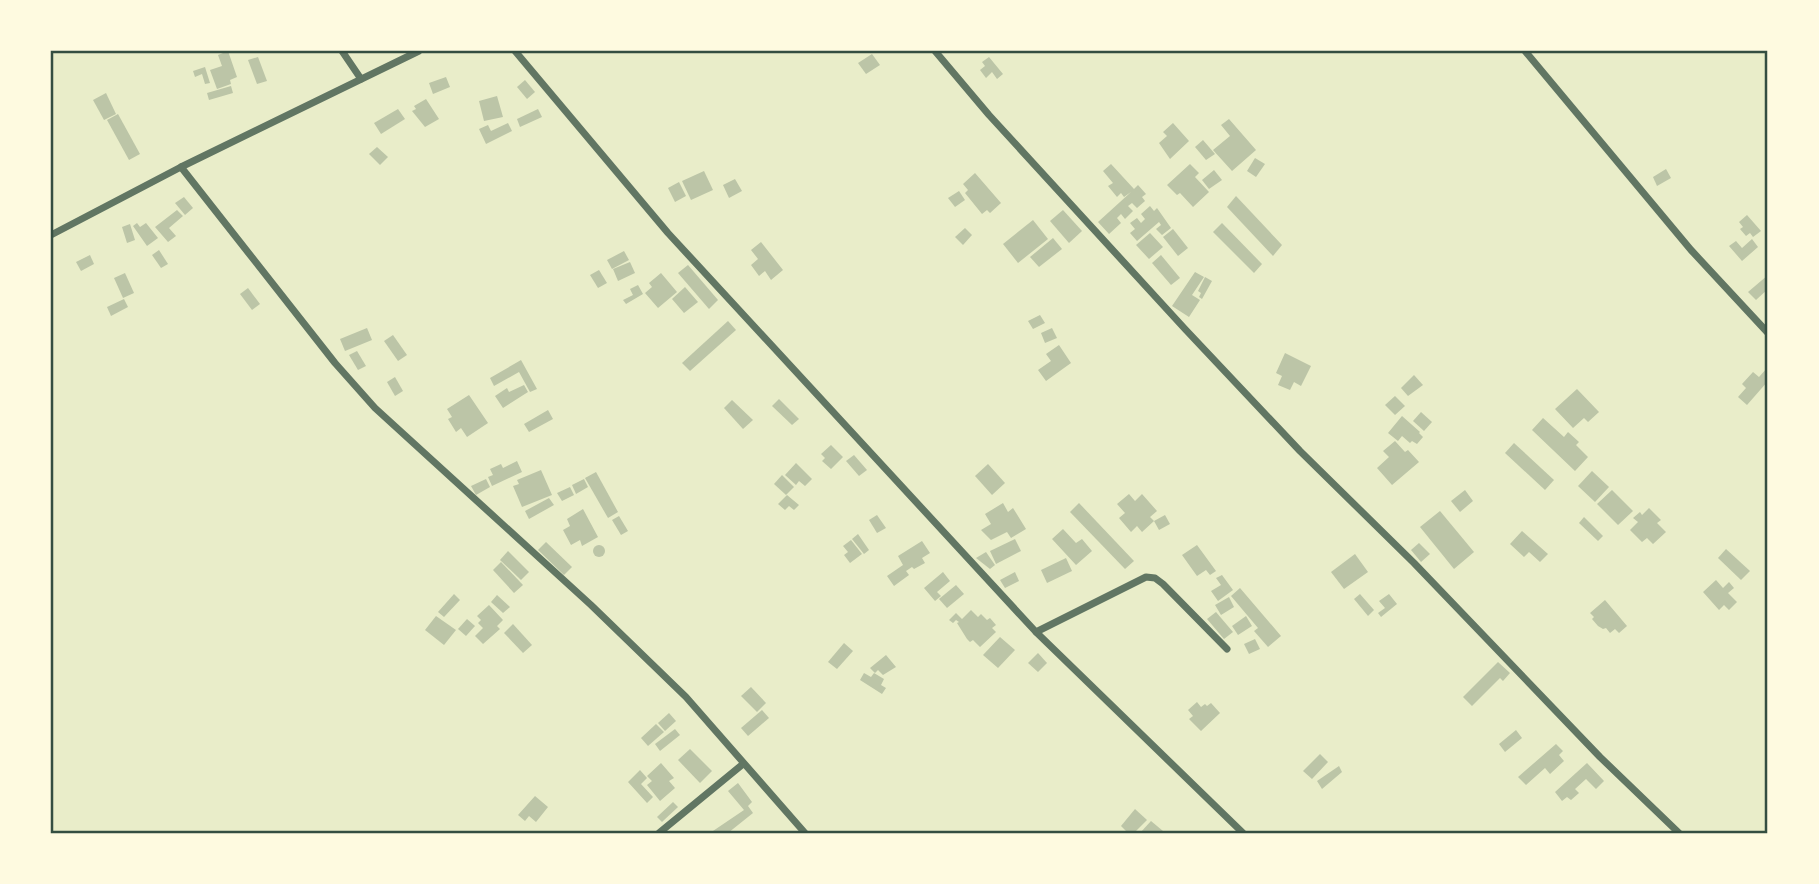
<svg xmlns="http://www.w3.org/2000/svg" width="1819" height="884" font-family="'Titillium Web',sans-serif">
	<rect width="100%" height="100%" fill="#e9edc9"/>
	<g fill="#bcc5a7">
		<path d="M228,51L237,77L230,80L231,84L217,89L210,70L222,66L218,55Z"/>
		<path d="M872,54L880,65L866,74L858,63Z"/>
		<path d="M258,57L267,81L257,84L248,60Z"/>
		<path d="M989,57L1003,74L997,79L992,72L986,78L980,70L985,66L982,62Z"/>
		<path d="M205,67L210,83L205,84L202,74L195,77L193,71Z"/>
		<path d="M446,77L450,87L433,94L429,83Z"/>
		<path d="M525,80L535,92L527,99L517,87Z"/>
		<path d="M231,86L233,93L209,100L207,93Z"/>
		<path d="M106,93L116,114L104,120L93,100Z"/>
		<path d="M497,96L503,117L484,121L479,101Z"/>
		<path d="M426,99L439,119L425,127L412,111L416,109L414,106Z"/>
		<path d="M398,109L405,119L381,134L374,123Z"/>
		<path d="M538,109L542,117L520,127L517,119Z"/>
		<path d="M118,114L140,154L129,160L107,120Z"/>
		<path d="M1229,119L1256,150L1232,171L1213,150L1230,136L1221,125Z"/>
		<path d="M508,123L512,131L486,144L479,129L488,125L491,131Z"/>
		<path d="M1173,123L1189,141L1170,159L1159,143L1167,136L1163,132Z"/>
		<path d="M1203,140L1215,154L1206,160L1195,147Z"/>
		<path d="M377,147L388,157L380,165L369,154Z"/>
		<path d="M1255,158L1265,164L1256,177L1247,171Z"/>
		<path d="M1111,164L1134,189L1138,185L1146,194L1142,197L1145,201L1137,208L1132,203L1128,206L1133,211L1125,219L1121,214L1117,218L1121,223L1109,234L1098,222L1131,192L1124,197L1121,193L1117,197L1108,186L1113,183L1103,171Z"/>
		<path d="M1190,164L1199,173L1195,177L1209,192L1193,207L1180,193L1177,195L1167,185Z"/>
		<path d="M1666,169L1671,178L1657,186L1653,177Z"/>
		<path d="M1214,170L1222,180L1209,189L1202,180Z"/>
		<path d="M704,171L713,190L691,200L682,181Z"/>
		<path d="M975,173L1001,203L990,213L987,210L982,214L965,193L968,190L963,184Z"/>
		<path d="M735,179L742,191L729,198L723,185Z"/>
		<path d="M679,182L686,196L675,202L668,188Z"/>
		<path d="M959,191L965,200L955,207L948,198Z"/>
		<path d="M1236,196L1282,245L1273,256L1227,207Z"/>
		<path d="M184,197L193,208L185,215L175,203Z"/>
		<path d="M1150,206L1154,211L1157,208L1171,228L1162,235L1156,229L1161,225L1159,222L1137,241L1130,233L1135,229L1130,223L1137,218L1141,223L1145,219L1141,214Z"/>
		<path d="M177,210L183,216L169,228L176,236L168,242L155,227Z"/>
		<path d="M1063,210L1082,231L1069,243L1050,221Z"/>
		<path d="M1747,215L1761,231L1753,237L1750,233L1746,236L1740,229L1743,227L1739,222Z"/>
		<path d="M1033,220L1048,239L1018,263L1003,244Z"/>
		<path d="M137,223L140,227L146,223L158,238L147,246L133,226Z"/>
		<path d="M1222,223L1262,264L1254,273L1213,232Z"/>
		<path d="M130,224L135,240L127,243L122,227Z"/>
		<path d="M965,228L972,235L963,245L955,237Z"/>
		<path d="M1173,229L1188,248L1178,256L1163,237Z"/>
		<path d="M1150,233L1163,247L1149,259L1136,245Z"/>
		<path d="M1053,238L1062,249L1039,267L1030,257Z"/>
		<path d="M1752,239L1758,247L1742,261L1729,246L1736,241L1742,248Z"/>
		<path d="M761,242L783,270L771,280L765,271L759,276L751,265L758,259L751,250Z"/>
		<path d="M159,250L168,264L161,268L152,255Z"/>
		<path d="M624,251L629,260L612,269L607,260Z"/>
		<path d="M90,255L94,264L81,271L76,262Z"/>
		<path d="M1161,255L1180,278L1171,285L1152,263Z"/>
		<path d="M630,262L635,273L618,281L613,269Z"/>
		<path d="M688,265L718,300L709,309L678,273Z"/>
		<path d="M599,270L607,283L598,288L590,275Z"/>
		<path d="M1195,272L1204,277L1192,295L1200,300L1189,317L1172,306Z"/>
		<path d="M125,273L134,293L123,298L114,278Z"/>
		<path d="M661,273L677,292L658,308L645,293L652,287L649,283Z"/>
		<path d="M1768,275V289L1756,300L1748,292Z"/>
		<path d="M1205,277L1212,281L1202,299L1199,297L1201,293L1198,291Z"/>
		<path d="M638,285L643,294L626,304L623,300L633,295L630,289Z"/>
		<path d="M685,287L698,302L684,313L672,299Z"/>
		<path d="M248,288L260,304L252,310L240,294Z"/>
		<path d="M124,299L128,307L111,316L107,307Z"/>
		<path d="M1040,315L1045,323L1033,329L1028,321Z"/>
		<path d="M728,321L736,330L690,371L682,363Z"/>
		<path d="M367,328L372,340L345,351L340,339Z"/>
		<path d="M1052,328L1057,338L1045,343L1041,333Z"/>
		<path d="M393,335L407,355L398,361L384,341Z"/>
		<path d="M1059,345L1071,363L1046,381L1038,370L1051,361L1046,354Z"/>
		<path d="M357,351L366,366L358,370L349,355Z"/>
		<path d="M1285,353L1311,366L1301,386L1294,382L1290,390L1278,385L1282,376L1276,373Z"/>
		<path d="M521,360L537,389L530,392L519,372L494,386L490,378Z"/>
		<path d="M1767,368L1768,381L1747,405L1738,397L1746,388L1742,384L1753,372L1759,377Z"/>
		<path d="M1414,375L1423,385L1408,396L1401,388Z"/>
		<path d="M395,377L403,391L395,396L387,382Z"/>
		<path d="M524,385L528,392L503,408L495,396L507,388L509,392Z"/>
		<path d="M1577,389L1599,412L1588,422L1584,418L1573,428L1555,409Z"/>
		<path d="M469,395L488,423L467,437L461,428L456,432L448,419L452,417L447,409Z"/>
		<path d="M1395,396L1405,406L1395,415L1385,405Z"/>
		<path d="M779,399L799,419L792,425L772,406Z"/>
		<path d="M732,400L753,420L743,429L724,408Z"/>
		<path d="M548,410L553,419L529,432L524,424Z"/>
		<path d="M1421,412L1432,422L1424,431L1413,421Z"/>
		<path d="M1402,416L1420,432L1419,433L1423,437L1417,444L1412,441L1410,443L1402,436L1398,441L1388,433Z"/>
		<path d="M1543,418L1564,437L1568,432L1579,442L1576,445L1588,457L1575,471L1532,430Z"/>
		<path d="M1395,441L1405,452L1408,450L1419,462L1392,485L1377,468L1389,457L1383,451Z"/>
		<path d="M1514,443L1554,480L1545,490L1505,453Z"/>
		<path d="M831,445L843,457L831,469L822,461L825,458L821,454Z"/>
		<path d="M854,455L867,470L859,476L846,461Z"/>
		<path d="M517,461L522,472L492,486L488,477L493,475L490,469L501,464L503,468Z"/>
		<path d="M796,463L812,479L805,486L799,481L796,485L785,475Z"/>
		<path d="M988,464L1005,483L992,495L975,476Z"/>
		<path d="M541,470L552,495L522,507L513,486L519,484L517,480Z"/>
		<path d="M1592,471L1609,487L1595,502L1578,486Z"/>
		<path d="M596,472L618,512L608,518L585,478Z"/>
		<path d="M782,475L794,487L786,495L774,484Z"/>
		<path d="M486,479L490,487L476,495L471,486Z"/>
		<path d="M584,479L588,487L576,494L572,485Z"/>
		<path d="M570,487L574,495L562,501L557,493Z"/>
		<path d="M1465,490L1473,501L1460,512L1451,501Z"/>
		<path d="M1612,490L1633,511L1618,525L1597,504Z"/>
		<path d="M1129,494L1135,501L1142,494L1157,511L1150,517L1154,521L1142,532L1137,526L1131,532L1119,518L1125,513L1117,504Z"/>
		<path d="M787,495L799,505L794,510L789,506L785,510L778,504Z"/>
		<path d="M549,498L554,505L529,519L525,511Z"/>
		<path d="M1003,503L1008,512L1013,508L1026,529L1011,538L1007,532L991,540L981,530L991,524L985,514Z"/>
		<path d="M1079,503L1134,561L1125,569L1070,512Z"/>
		<path d="M1649,508L1661,520L1657,523L1666,532L1653,544L1647,538L1642,542L1630,530L1638,522L1633,518L1640,512L1642,515Z"/>
		<path d="M583,509L598,537L582,546L580,540L571,545L563,530L570,526L567,519Z"/>
		<path d="M1440,511L1474,552L1454,569L1420,527Z"/>
		<path d="M877,515L886,528L877,533L869,520Z"/>
		<path d="M1165,515L1170,524L1159,530L1154,521Z"/>
		<path d="M619,516L628,531L621,535L612,520Z"/>
		<path d="M1584,517L1603,536L1598,541L1579,523Z"/>
		<path d="M1063,529L1076,543L1082,539L1092,551L1076,565L1052,539Z"/>
		<path d="M1522,531L1548,554L1540,562L1529,552L1524,557L1510,544Z"/>
		<path d="M858,534L869,550L864,554L852,539Z"/>
		<path d="M1015,539L1021,551L996,564L990,551Z"/>
		<path d="M851,540L862,554L850,563L844,555L848,552L843,546Z"/>
		<path d="M922,541L930,553L922,558L925,563L914,569L912,567L906,571L909,575L894,586L887,576L903,565L898,556Z"/>
		<path d="M546,542L572,567L564,575L538,550Z"/>
		<path d="M1419,543L1430,554L1421,562L1411,550Z"/>
		<circle cx="599" cy="551" r="6"/>
		<path d="M1197,545L1216,571L1210,575L1206,570L1197,576L1182,555Z"/>
		<path d="M1726,549L1750,571L1741,580L1718,558Z"/>
		<path d="M508,551L529,572L521,580L500,560Z"/>
		<path d="M986,552L995,565L990,569L976,558Z"/>
		<path d="M1355,554L1368,572L1344,589L1331,572Z"/>
		<path d="M1066,558L1072,571L1047,583L1041,570Z"/>
		<path d="M501,562L523,585L514,593L493,570Z"/>
		<path d="M943,572L950,581L937,592L941,596L935,601L924,588Z"/>
		<path d="M1015,572L1019,581L1005,588L1000,580Z"/>
		<path d="M1222,575L1233,590L1218,601L1211,591L1221,585L1216,578Z"/>
		<path d="M1716,580L1723,588L1729,582L1734,588L1728,593L1737,602L1729,610L1724,605L1719,610L1703,592Z"/>
		<path d="M956,585L964,594L947,608L939,599Z"/>
		<path d="M1240,588L1281,636L1268,647L1254,631L1258,628L1231,596Z"/>
		<path d="M454,594L460,600L444,617L438,612Z"/>
		<path d="M1360,594L1374,610L1368,616L1354,599Z"/>
		<path d="M1389,594L1397,604L1381,617L1378,613L1385,608L1379,601Z"/>
		<path d="M497,595L510,607L503,613L491,602Z"/>
		<path d="M1229,597L1234,607L1221,615L1215,605Z"/>
		<path d="M1605,600L1627,626L1619,633L1615,629L1610,633L1606,628L1603,629L1598,626L1592,619L1594,617L1590,613Z"/>
		<path d="M489,605L503,620L497,626L500,629L483,644L475,636L483,628L478,623L481,620L477,616Z"/>
		<path d="M971,610L978,617L981,614L987,620L990,618L996,625L992,628L996,632L980,647L973,640L970,642L967,639L957,623L959,622L956,620L953,623L949,620L956,613L962,619Z"/>
		<path d="M1216,612L1233,632L1224,639L1207,619Z"/>
		<path d="M436,616L456,630L444,645L425,630Z"/>
		<path d="M1246,616L1252,626L1238,635L1232,626Z"/>
		<path d="M467,619L475,626L466,636L458,629Z"/>
		<path d="M513,624L532,645L523,653L504,633Z"/>
		<path d="M1000,637L1015,650L998,668L983,655Z"/>
		<path d="M1255,639L1260,649L1249,654L1244,644Z"/>
		<path d="M844,643L853,651L837,669L828,662Z"/>
		<path d="M1038,653L1047,663L1038,672L1028,663Z"/>
		<path d="M886,655L896,667L883,675L878,670L875,673L870,668Z"/>
		<path d="M1498,662L1510,673L1503,681L1500,678L1472,706L1463,697Z"/>
		<path d="M864,673L871,677L874,673L884,679L881,685L886,688L882,694L860,680Z"/>
		<path d="M751,687L766,703L757,712L741,696Z"/>
		<path d="M1197,702L1201,707L1205,704L1207,706L1211,703L1220,713L1201,731L1189,719L1193,716L1188,710Z"/>
		<path d="M762,710L769,718L748,736L741,728Z"/>
		<path d="M669,713L676,721L665,731L658,723Z"/>
		<path d="M656,724L664,732L648,746L641,738Z"/>
		<path d="M675,729L680,735L660,751L655,744Z"/>
		<path d="M1516,730L1522,738L1505,752L1499,744Z"/>
		<path d="M1556,744L1563,751L1559,755L1564,761L1550,774L1545,768L1526,785L1518,777Z"/>
		<path d="M690,749L712,771L700,783L678,760Z"/>
		<path d="M1320,754L1328,762L1312,779L1303,771Z"/>
		<path d="M661,763L674,778L669,781L675,788L660,801L647,785L652,781L647,776Z"/>
		<path d="M1587,763L1604,781L1596,789L1586,779L1575,789L1579,793L1571,800L1567,797L1562,801L1555,792Z"/>
		<path d="M1339,766L1342,772L1322,789L1317,781Z"/>
		<path d="M640,770L647,778L641,784L653,797L647,803L628,782Z"/>
		<path d="M738,783L752,802L748,806L753,813L728,833H710L744,810L728,791Z"/>
		<path d="M535,796L548,807L536,822L529,816L525,821L518,815Z"/>
		<path d="M673,802L678,807L662,822L657,817Z"/>
		<path d="M1135,809L1147,820L1134,833H1128L1121,826Z"/>
		<path d="M1151,821L1163,831L1161,833H1140Z"/>
	</g>
	<g fill="none" stroke-linecap="round" stroke-linejoin="round">
		<g stroke="#617663" stroke-width="7">
			<path d="M342,51L361,79"/>
			<path d="M515,51L668,233L1036,632L1243,833"/>
			<path d="M935,51L989,115L1185,329L1300,451L1414,563L1600,757L1679,833"/>
			<path d="M1525,51L1691,250L1768,333"/>
			<path d="M181,167L335,363L375,408L591,605L686,697L805,833"/>
			<path d="M51,235L181,167L419,51"/>
			<path d="M1036,632L1146,577L1155,578L1163,584L1227,649"/>
			<path d="M659,833L743,764"/>
		</g>
	</g>
	<rect width="1819" height="884" fill="none" stroke="#fefae0" stroke-width="105"/>
	<rect x="52" y="52" width="1714" height="780" fill="none" stroke="#344e41" stroke-width="2.5"/>
</svg>
